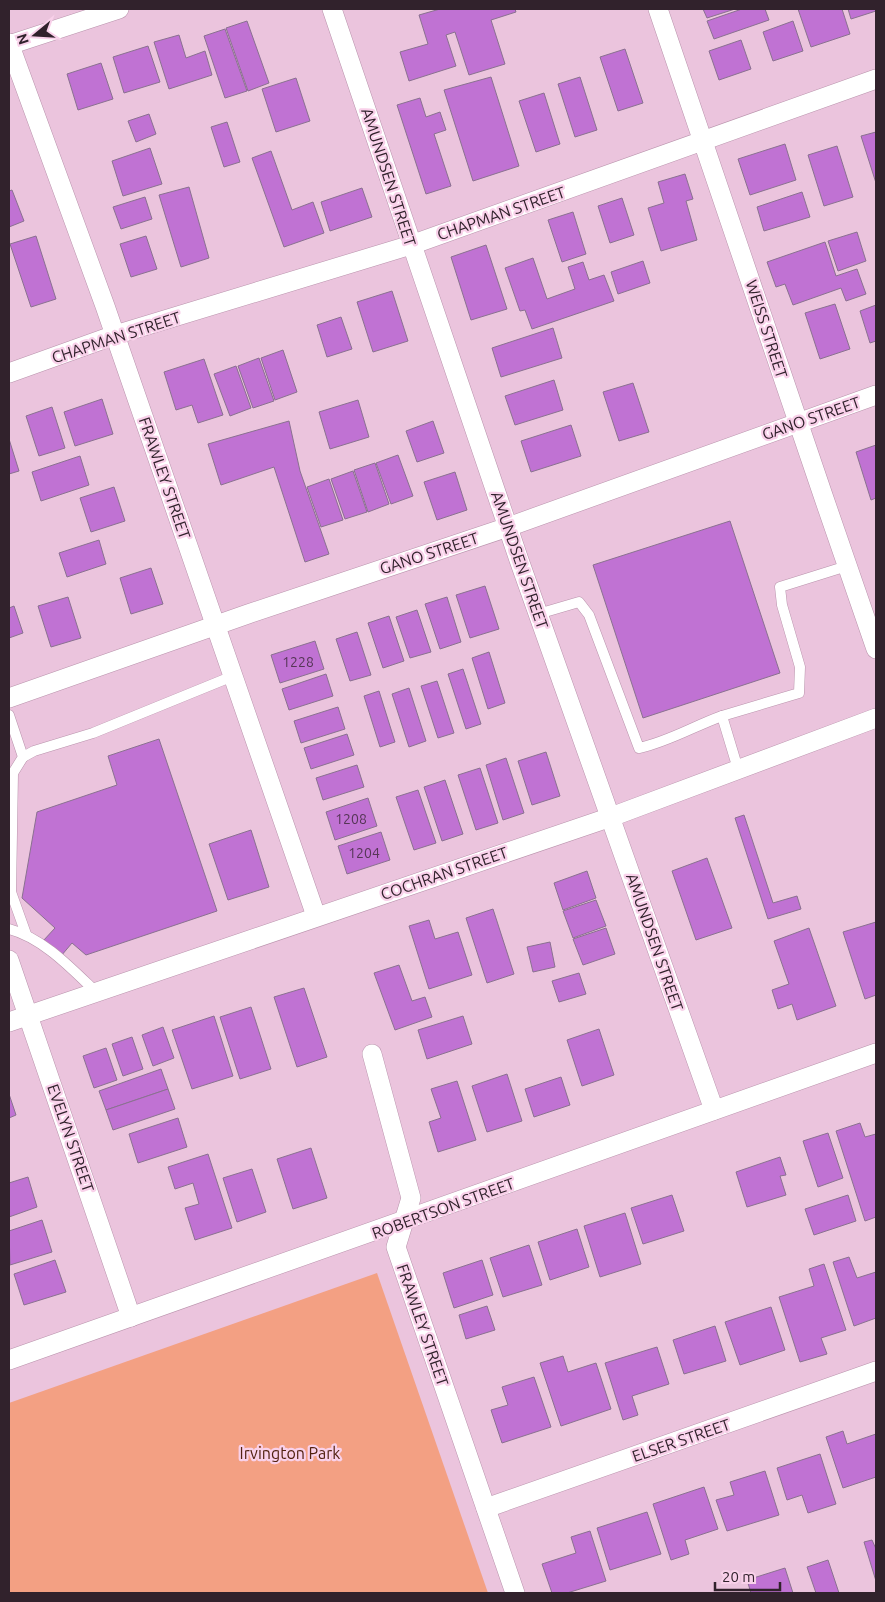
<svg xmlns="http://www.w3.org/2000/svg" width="885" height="1602" font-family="Ubuntu,sans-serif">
	<rect width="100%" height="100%" fill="#ebc4dd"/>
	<path fill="#f3a083" d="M377,1273L488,1593H9V1403Z"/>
	<g fill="#c072d3" stroke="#8a7190">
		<path d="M440,9H515L516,12L491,20L505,64L469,75L455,32L446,35L456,66L409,81L400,52L428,44L419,15Z"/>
		<path d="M703,9H735L707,18Z"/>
		<path d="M742,9H765L769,20L714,39L707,21Z"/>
		<path d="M798,9H842L850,34L811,47Z"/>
		<path d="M848,9H876V11L851,19Z"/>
		<path d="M247,21L269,83L248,91L226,28Z"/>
		<path d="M793,21L803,51L773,61L763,32Z"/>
		<path d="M225,29L247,91L225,98L204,36Z"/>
		<path d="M179,35L186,58L205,51L212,75L169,89L154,42Z"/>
		<path d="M741,40L751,69L719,80L709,51Z"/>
		<path d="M148,46L160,82L124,93L113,57Z"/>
		<path d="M625,49L643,103L618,111L600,57Z"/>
		<path d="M101,63L113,99L78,110L67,74Z"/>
		<path d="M491,77L519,166L473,181L444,90Z"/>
		<path d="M580,77L597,130L575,137L558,84Z"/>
		<path d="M296,78L310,121L276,132L262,89Z"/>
		<path d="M544,93L560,144L536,152L519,101Z"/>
		<path d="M420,98L426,117L440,112L446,130L434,134L451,186L426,194L397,105Z"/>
		<path d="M149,114L156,134L136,142L128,121Z"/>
		<path d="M227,122L240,162L224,167L211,127Z"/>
		<path d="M876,132V183L861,136Z"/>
		<path d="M785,144L796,180L750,195L738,159Z"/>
		<path d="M837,146L853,197L824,206L808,155Z"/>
		<path d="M150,148L162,184L123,196L112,161Z"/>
		<path d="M271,151L292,210L313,202L324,233L284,247L252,158Z"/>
		<path d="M685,174L693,199L686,201L697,240L661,251L648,208L664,203L658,182Z"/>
		<path d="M189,187L209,258L181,267L159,195Z"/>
		<path d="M362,188L372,217L330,231L321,202Z"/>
		<path d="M12,190L24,221L9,227V191Z"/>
		<path d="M802,192L810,217L764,231L757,207Z"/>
		<path d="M145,197L152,219L121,229L113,207Z"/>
		<path d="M622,198L634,235L610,243L598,206Z"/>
		<path d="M573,212L586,254L562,262L548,220Z"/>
		<path d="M857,232L866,261L838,271L828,241Z"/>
		<path d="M36,236L56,299L31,307L10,244Z"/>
		<path d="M146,236L157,269L131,277L120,244Z"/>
		<path d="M825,242L836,276L857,269L866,294L846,301L841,288L793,305L785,284L776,287L767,262Z"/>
		<path d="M486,245L507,309L471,320L451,257Z"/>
		<path d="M533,258L547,299L575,289L568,267L583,262L589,280L604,275L614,301L532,329L525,310L520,311L505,268Z"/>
		<path d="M643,261L650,283L618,294L611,272Z"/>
		<path d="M392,291L408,341L373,352L357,302Z"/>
		<path d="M835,304L850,349L820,359L805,313Z"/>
		<path d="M876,305V341L870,343L860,311Z"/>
		<path d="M341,317L352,349L327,357L317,325Z"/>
		<path d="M553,328L562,358L501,377L492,348Z"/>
		<path d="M283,350L297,392L275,400L261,358Z"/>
		<path d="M259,358L274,401L253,408L238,366Z"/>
		<path d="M204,359L223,415L198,423L192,405L176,410L164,372Z"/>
		<path d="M236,366L251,408L230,416L214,374Z"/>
		<path d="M554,380L563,410L515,425L505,396Z"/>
		<path d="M633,383L649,432L619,441L603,392Z"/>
		<path d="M102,399L113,434L75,446L64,412Z"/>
		<path d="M358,400L369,437L330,449L319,412Z"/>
		<path d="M52,407L65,448L39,456L26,416Z"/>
		<path d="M289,421L300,471L329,554L305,562L274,467L221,485L208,444Z"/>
		<path d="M433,421L444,453L417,462L406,431Z"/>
		<path d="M571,425L581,456L531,472L521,441Z"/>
		<path d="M9,439L19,471L9,474Z"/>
		<path d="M876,445V498L871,500L856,452Z"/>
		<path d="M398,455L413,496L391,504L376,463Z"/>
		<path d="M80,456L89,485L41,501L32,472Z"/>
		<path d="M375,463L389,504L368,512L354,470Z"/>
		<path d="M353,471L367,512L345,519L331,479Z"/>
		<path d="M455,472L467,510L437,520L424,482Z"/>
		<path d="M329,479L343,520L321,527L307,487Z"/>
		<path d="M114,487L125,521L91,532L80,498Z"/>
		<path d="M730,521L780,673L643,718L593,565Z"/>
		<path d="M99,540L106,564L67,577L59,553Z"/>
		<path d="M151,568L163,604L131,614L120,578Z"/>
		<path d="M485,586L499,629L470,638L456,595Z"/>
		<path d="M68,597L81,638L51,647L38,606Z"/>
		<path d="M447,597L461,642L440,649L425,604Z"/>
		<path d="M14,606L23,633L9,638V608Z"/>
		<path d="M417,610L431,652L410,658L396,617Z"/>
		<path d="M389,616L404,661L383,668L368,623Z"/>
		<path d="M357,632L371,675L350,681L336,639Z"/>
		<path d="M315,641L324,669L280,683L271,655Z"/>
		<path d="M489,652L505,703L488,709L472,658Z"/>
		<path d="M463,669L481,724L466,729L448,674Z"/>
		<path d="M326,674L333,696L289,710L282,689Z"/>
		<path d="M437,681L454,733L438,738L421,686Z"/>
		<path d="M409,688L426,741L409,747L392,694Z"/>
		<path d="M379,691L395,742L380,747L364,696Z"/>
		<path d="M338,707L345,729L301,743L294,721Z"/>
		<path d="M347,734L354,755L311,769L304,748Z"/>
		<path d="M159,739L217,911L86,955L72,943L61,956L43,941L55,928L22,898L37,812L117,785L108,756Z"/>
		<path d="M546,752L560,796L532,805L518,761Z"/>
		<path d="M506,758L524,813L503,820L486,765Z"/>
		<path d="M357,765L364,787L323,800L316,778Z"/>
		<path d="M480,768L498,823L476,830L458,775Z"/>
		<path d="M445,780L463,834L442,841L424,787Z"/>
		<path d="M418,790L436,843L414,850L396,797Z"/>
		<path d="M368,798L377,826L335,840L326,812Z"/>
		<path d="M744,815L773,903L797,896L801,909L768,919L735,818Z"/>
		<path d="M251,830L269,887L228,900L209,844Z"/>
		<path d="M381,832L390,860L347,874L338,846Z"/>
		<path d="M707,858L732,928L696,940L672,871Z"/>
		<path d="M587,871L596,898L563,910L554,883Z"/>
		<path d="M596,900L606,926L573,938L563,911Z"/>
		<path d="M493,909L514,974L487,983L466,918Z"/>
		<path d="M429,920L435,939L458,932L472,975L429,989L409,926Z"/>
		<path d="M876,922V995L865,999L843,932Z"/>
		<path d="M606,928L615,954L583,965L573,939Z"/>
		<path d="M809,928L836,1006L797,1020L792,1004L778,1009L772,990L789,984L774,941Z"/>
		<path d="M550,942L555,967L533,972L527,947Z"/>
		<path d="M399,965L412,1001L425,997L432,1017L395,1030L374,973Z"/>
		<path d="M579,973L586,994L559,1002L552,981Z"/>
		<path d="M304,988L327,1057L297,1067L274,997Z"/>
		<path d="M251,1007L271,1069L240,1079L220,1017Z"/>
		<path d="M214,1016L233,1076L192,1089L172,1030Z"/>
		<path d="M463,1016L472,1044L427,1059L418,1030Z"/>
		<path d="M163,1027L174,1058L153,1066L142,1035Z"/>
		<path d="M599,1029L614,1075L582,1086L567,1040Z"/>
		<path d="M132,1037L143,1069L123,1076L112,1044Z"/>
		<path d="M106,1048L117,1080L94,1088L83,1056Z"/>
		<path d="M161,1069L168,1089L106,1110L99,1091Z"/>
		<path d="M507,1074L522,1121L487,1132L472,1086Z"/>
		<path d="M561,1077L570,1105L534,1117L525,1089Z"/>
		<path d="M457,1081L476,1140L438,1152L429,1122L441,1118L431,1089Z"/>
		<path d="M168,1089L175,1109L113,1130L106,1110Z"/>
		<path d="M9,1094L16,1115L9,1118Z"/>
		<path d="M178,1118L187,1147L138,1163L129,1134Z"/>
		<path d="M860,1123L865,1137L876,1134V1217L865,1221L836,1131Z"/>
		<path d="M828,1133L843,1178L818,1187L803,1141Z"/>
		<path d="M311,1148L327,1198L293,1209L277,1159Z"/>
		<path d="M208,1154L232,1228L195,1240L185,1208L199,1204L193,1183L175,1189L168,1167Z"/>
		<path d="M780,1157L786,1175L780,1176L786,1195L747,1207L736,1172Z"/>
		<path d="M252,1169L266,1212L237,1222L223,1178Z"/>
		<path d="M28,1177L37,1207L9,1217V1183Z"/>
		<path d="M672,1195L684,1231L643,1244L631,1208Z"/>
		<path d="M848,1195L856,1221L814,1235L805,1209Z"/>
		<path d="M625,1213L641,1264L600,1277L584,1226Z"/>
		<path d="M42,1220L52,1252L10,1265L9,1231Z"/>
		<path d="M577,1229L589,1267L550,1280L538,1242Z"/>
		<path d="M529,1245L542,1285L503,1297L490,1258Z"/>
		<path d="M849,1257L857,1278L876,1272V1318L854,1326L833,1262Z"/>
		<path d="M55,1260L66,1292L24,1305L14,1274Z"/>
		<path d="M482,1260L493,1295L454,1308L443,1273Z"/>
		<path d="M824,1264L846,1330L821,1338L827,1354L800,1362L779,1297L814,1286L809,1269Z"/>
		<path d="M487,1306L495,1330L466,1339L459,1315Z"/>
		<path d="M771,1307L785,1350L740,1365L725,1322Z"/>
		<path d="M715,1326L726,1361L684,1374L673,1340Z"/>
		<path d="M657,1347L669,1384L632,1396L638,1415L623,1420L605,1363Z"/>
		<path d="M563,1356L568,1372L596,1363L611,1409L561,1426L540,1363Z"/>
		<path d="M534,1377L551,1427L502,1443L491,1410L508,1405L502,1387Z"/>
		<path d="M843,1431L847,1444L876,1434V1477L843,1488L826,1437Z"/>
		<path d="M820,1454L836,1504L808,1513L802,1495L787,1500L777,1468Z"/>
		<path d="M765,1471L779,1515L727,1531L716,1500L734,1495L730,1482Z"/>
		<path d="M704,1487L718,1529L685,1540L689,1554L671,1560L653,1504Z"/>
		<path d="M647,1512L661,1554L610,1570L597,1528Z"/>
		<path d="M590,1531L606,1581L567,1593H552L542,1564L576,1553L571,1537Z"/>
		<path d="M872,1540L876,1549V1581L864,1542Z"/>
		<path d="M828,1560L839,1593H816L807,1567Z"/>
		<path d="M785,1568L793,1593H751L747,1580Z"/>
	</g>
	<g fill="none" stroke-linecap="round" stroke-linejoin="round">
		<g stroke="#b993ac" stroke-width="11">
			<g id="service">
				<path d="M538,614L579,602L589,615L639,748C668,742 694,726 722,716"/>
				<path d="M9,715L23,757L13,773L11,892L26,934"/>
				<path d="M23,757L34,751L93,733L233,676"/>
				<path d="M738,769L722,716L799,693L800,667L782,605L780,587L847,566"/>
				<path d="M9,929C43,938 71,968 96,992"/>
			</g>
		</g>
		<g stroke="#b993ac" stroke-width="20">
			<g id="minor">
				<path d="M332,9L519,560L714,1110"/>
				<path d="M658,9C730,222 802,436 876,649"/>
				<path d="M9,43L105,306L316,916"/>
				<path d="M9,45L119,9"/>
				<path d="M9,373L115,335L411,245L876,79"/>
				<path d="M9,698L248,614L508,527L876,395"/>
				<path d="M9,960L131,1317"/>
				<path d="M9,1022L611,817L876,718"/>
				<path d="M372,1054L411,1198L396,1247L515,1593"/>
				<path d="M9,1360L876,1053"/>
				<path d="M486,1508L876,1371"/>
			</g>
		</g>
		<use href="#service" stroke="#fff" stroke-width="10"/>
		<use href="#minor" stroke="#fff" stroke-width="19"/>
	</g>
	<g text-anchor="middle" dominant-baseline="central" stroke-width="4.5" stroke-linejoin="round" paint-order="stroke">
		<g font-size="14" fill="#553656">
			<text x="298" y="662">1228</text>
			<text x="351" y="819">1208</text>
			<text x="364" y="853">1204</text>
		</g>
		<g font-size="16" fill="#31222c" stroke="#f9d1ea">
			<text transform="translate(389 177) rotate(72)">AMUNDSEN STREET</text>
			<text transform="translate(501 213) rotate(-19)">CHAPMAN STREET</text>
			<text transform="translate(767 329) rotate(72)">WEISS STREET</text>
			<text transform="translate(116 337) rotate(-18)">CHAPMAN STREET</text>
			<text transform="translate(811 418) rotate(-19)">GANO STREET</text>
			<text transform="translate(165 478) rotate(71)">FRAWLEY STREET</text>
			<text transform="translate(429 553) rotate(-18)">GANO STREET</text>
			<text transform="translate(520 560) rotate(71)">AMUNDSEN STREET</text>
			<text transform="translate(444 873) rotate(-19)">COCHRAN STREET</text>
			<text transform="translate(655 942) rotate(71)">AMUNDSEN STREET</text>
			<text transform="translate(71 1138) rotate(71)">EVELYN STREET</text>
			<text transform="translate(443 1208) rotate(-20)">ROBERTSON STREET</text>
			<text transform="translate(423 1325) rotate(71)">FRAWLEY STREET</text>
			<text transform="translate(681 1440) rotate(-19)">ELSER STREET</text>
		</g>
		<g font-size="16" fill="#512110" stroke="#f9d1ea">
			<text x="290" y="1453">Irvington Park</text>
		</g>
	</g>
	<rect width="885" height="1602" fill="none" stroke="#31222c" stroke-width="20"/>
	<g transform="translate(35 35) rotate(252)" stroke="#f9d1ea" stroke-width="4" paint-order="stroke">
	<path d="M0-4L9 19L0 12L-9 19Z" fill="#31222c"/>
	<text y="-8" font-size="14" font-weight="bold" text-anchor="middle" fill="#31222c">N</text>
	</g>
	<path d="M715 1582v8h65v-8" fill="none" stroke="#31222c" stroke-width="2.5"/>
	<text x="722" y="1582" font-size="15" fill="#31222c" stroke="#f9d1ea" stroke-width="4" paint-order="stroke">20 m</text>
</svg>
